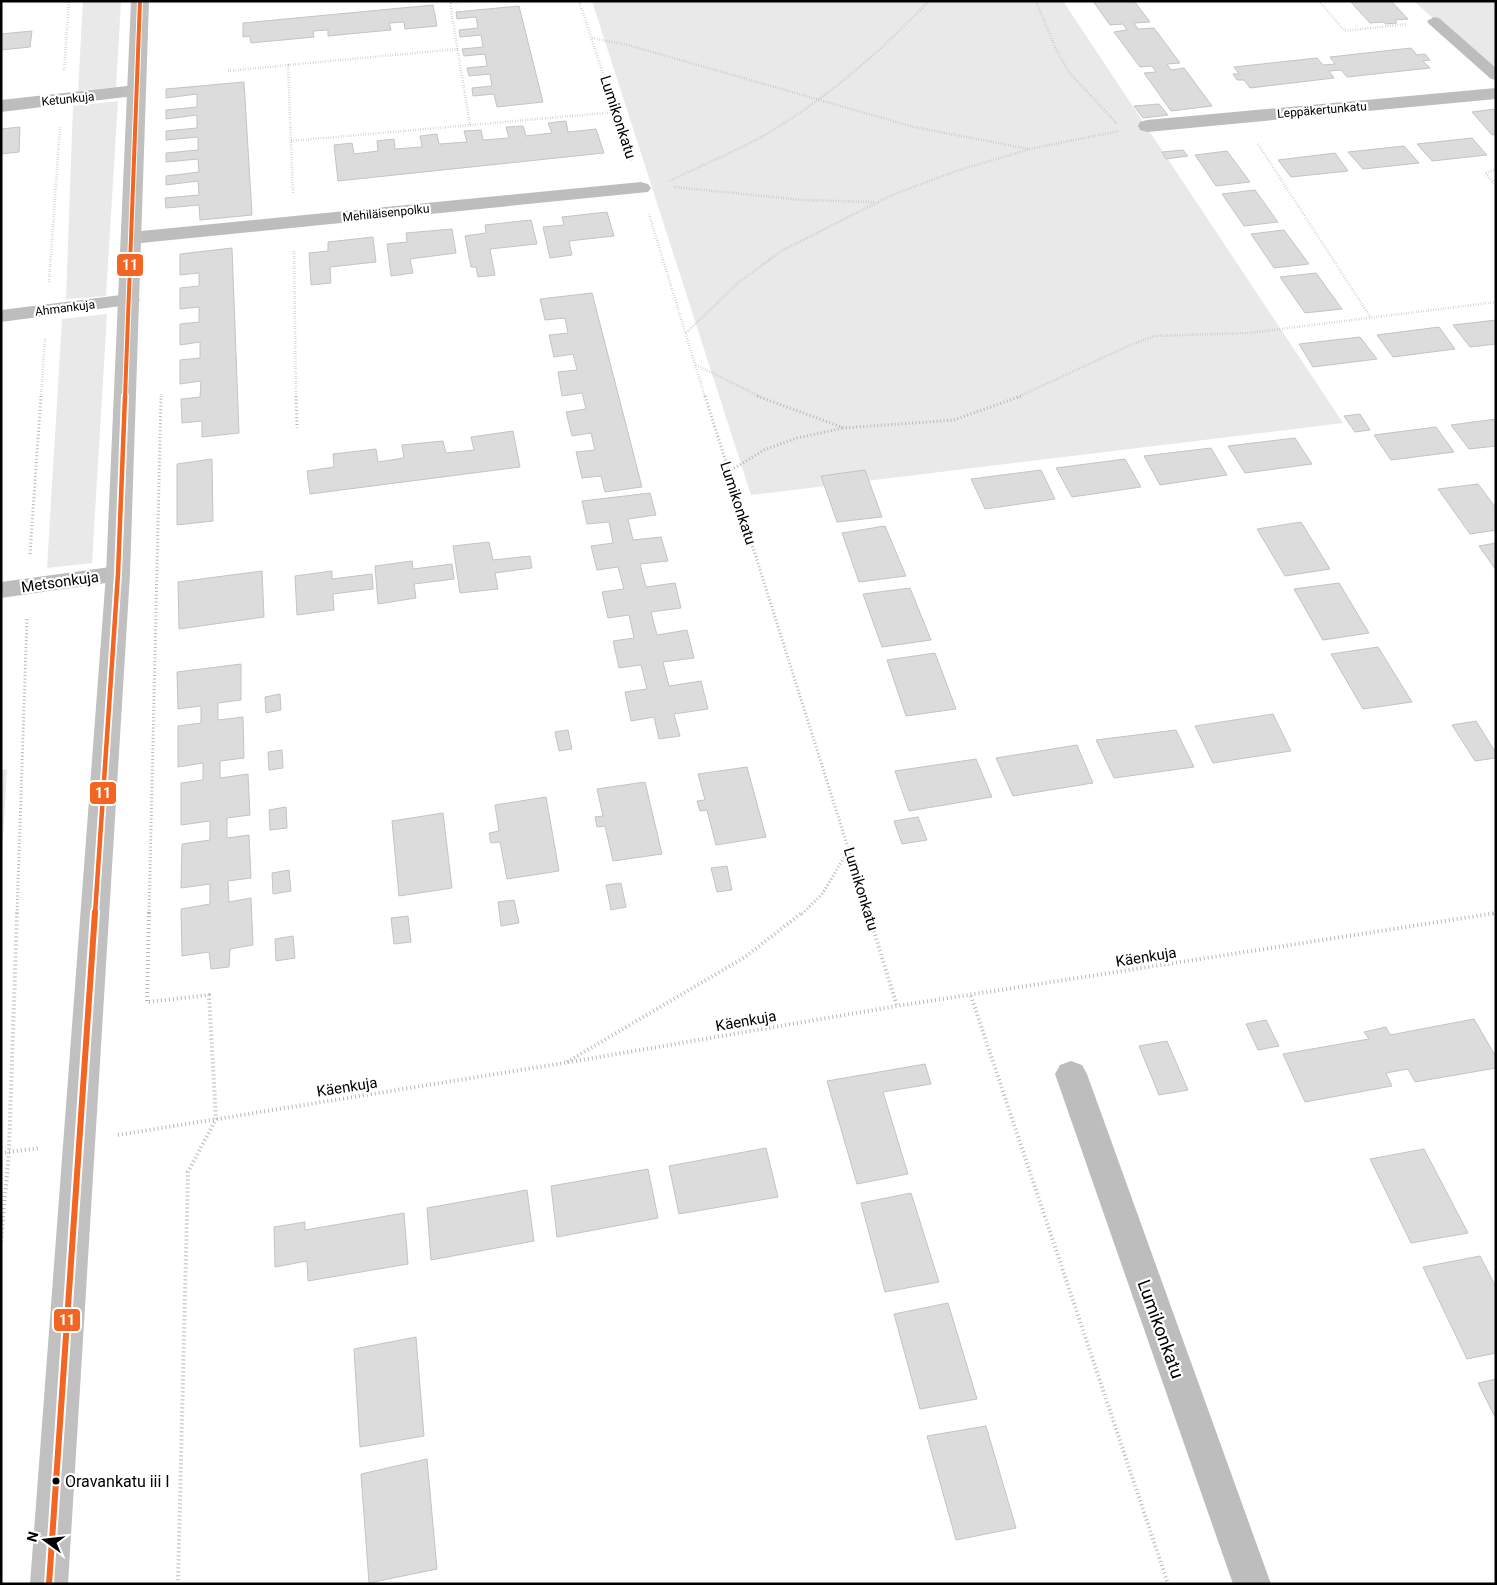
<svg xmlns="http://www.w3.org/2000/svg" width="1497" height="1585" font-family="Roboto,sans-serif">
	<rect width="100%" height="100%" fill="#fff"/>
	<g fill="#e9e9e9">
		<path d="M83,1H121L116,87L78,91Z"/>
		<path d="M592,1H1063L1343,423L751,495Z"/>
		<path d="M1414,1H1496V76Z"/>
		<path d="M118,101L106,296L66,299L73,106Z"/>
		<path d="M107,314L92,563L47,568L62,319Z"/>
		<path d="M7,769L1,874V770Z"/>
	</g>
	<g fill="#dcdcdc" stroke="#c4c4c4">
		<path d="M1093,1H1134L1150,22L1134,23L1138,29L1154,28L1180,63L1167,64L1171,70L1184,68L1212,106L1171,111L1144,73L1156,72L1152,66L1140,67L1114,32L1127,30L1123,24L1110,25Z"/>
		<path d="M1350,1H1391L1408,19L1395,20L1397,23L1386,24L1383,22L1370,23Z"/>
		<path d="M433,5L437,26L405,29L404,22L389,23L391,30L328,36V30L313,31L314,37L251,43L250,36L243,37V23Z"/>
		<path d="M519,6L543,102L497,107L494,94L473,96L472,88L492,86L490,74L469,76L467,68L487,66L485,54L464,56L462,49L483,47L481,35L460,37L459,30L478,28L476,17L457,19L456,12Z"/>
		<path d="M32,31L30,47L1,50V34Z"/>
		<path d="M1411,48L1417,55L1425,54L1430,60L1423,61L1430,68L1347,77L1341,70L1329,71L1334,78L1250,88L1244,80H1237L1233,74H1239L1234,67L1317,58L1323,65L1335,64L1330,57Z"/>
		<path d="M244,82L252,215L200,220L199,205L166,208L165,198L199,195L198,181L166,185V176L199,172L198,159L166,162V153L198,150V137L166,140V131L197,128V115L166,119V110L197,107V94L166,98V89Z"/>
		<path d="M1159,104L1168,115L1143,118L1134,106Z"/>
		<path d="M1495,109L1496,134L1492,135L1472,112Z"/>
		<path d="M566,121L568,132L596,129L604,153L338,181L334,145L352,143L354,154L378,151L377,141L394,139L395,149L422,147L420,136L437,134L439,144L467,142L464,131L481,130L483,140L509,138L506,127L523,126L526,136L552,133L548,123Z"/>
		<path d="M20,127L19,152L1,154V129Z"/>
		<path d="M1472,138L1487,155L1432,161L1417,144Z"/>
		<path d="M1404,146L1419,163L1363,169L1348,152Z"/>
		<path d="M1183,150L1188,156L1166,159L1162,152Z"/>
		<path d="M1227,151L1250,182L1216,186L1195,155Z"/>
		<path d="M1335,153L1348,171L1291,177L1278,160Z"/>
		<path d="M1255,190L1278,222L1244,226L1222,194Z"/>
		<path d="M607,212L614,236L569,241L572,255L550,258L543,227L564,225L562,217Z"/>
		<path d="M531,220L537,244L490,249L495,275L478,277L476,267H471L465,236L486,233L485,225Z"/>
		<path d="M452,229L456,253L410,259L413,273L391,276L387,244L407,242L406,233Z"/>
		<path d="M1284,230L1309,264L1274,268L1251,234Z"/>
		<path d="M373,237L376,262L330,267L331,283L311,285L309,253L328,251V242Z"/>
		<path d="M232,248L239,433L202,437V421L182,423L181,399L200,397L201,381L180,384V360L200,358V342L180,345V324L199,322V307L180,309V288L199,286V273L180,275V254Z"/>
		<path d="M1316,273L1342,309L1305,313L1280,277Z"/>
		<path d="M592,293L642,487L605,492L601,476L582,478L576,452L595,450L591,433L572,436L566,412L586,409L582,393L562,396L558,372L577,370L573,354L554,357L549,335L568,333L565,318L545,320L540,299Z"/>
		<path d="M1496,320V344L1470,347L1453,325Z"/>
		<path d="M1439,327L1455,349L1393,357L1377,335Z"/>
		<path d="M1360,337L1377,359L1313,367L1299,344Z"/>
		<path d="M1360,414L1370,430L1355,432L1344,416Z"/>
		<path d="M1496,419V446L1469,449L1451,425Z"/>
		<path d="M1436,427L1454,452L1391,460L1374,435Z"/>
		<path d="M513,431L520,467L310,494L307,471L334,467L333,454L376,449L378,462L404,458L402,445L443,441L446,453L474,450L471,437Z"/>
		<path d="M1295,438L1312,464L1245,473L1228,446Z"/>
		<path d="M1211,448L1227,475L1160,485L1144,456Z"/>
		<path d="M212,459L213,521L177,525V464Z"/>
		<path d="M1125,459L1141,487L1072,497L1056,468Z"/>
		<path d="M865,470L882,517L837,522L821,476Z"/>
		<path d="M1041,470L1055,499L985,509L971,479Z"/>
		<path d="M1478,484L1496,508V530L1470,534L1438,489Z"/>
		<path d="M650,493L656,515L628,519L633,540L661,537L668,561L640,564L646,587L675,583L681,608L651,612L657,635L687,630L694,658L663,662L669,686L701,681L708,709L674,714L680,736L659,739L654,717L631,721L625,692L647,689L641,665L619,668L613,641L634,638L629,615L608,618L602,592L624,589L618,567L597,570L591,546L613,543L609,522L587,524L582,501Z"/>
		<path d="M1301,522L1330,569L1285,576L1257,529Z"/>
		<path d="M885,526L906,576L859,582L842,533Z"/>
		<path d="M489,542L493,560L530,556L532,568L495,573L498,589L460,593L453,546Z"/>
		<path d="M1496,543V570L1479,546Z"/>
		<path d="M412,561L413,569L452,564L454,579L414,584L416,598L378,604L375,566Z"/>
		<path d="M262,571L264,617L179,629L178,582Z"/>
		<path d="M332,571V579L372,574L373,589L333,594L334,610L297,615L295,576Z"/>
		<path d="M1339,583L1369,633L1323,640L1294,589Z"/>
		<path d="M910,588L931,640L882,647L863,594Z"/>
		<path d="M1378,647L1412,702L1363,709L1331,654Z"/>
		<path d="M935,653L956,709L906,716L887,660Z"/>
		<path d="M241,664V700L218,703V720L243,717L244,758L220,761V778L248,774L250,815L227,818V838L249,835L251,878L228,881L229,902L251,898L253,945L230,949L229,967L211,969L209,952L182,956L181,909L210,904V884L181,888L182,844L210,840V821L181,825V783L203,780V763L178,767V726L201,723V706L178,709L177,672Z"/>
		<path d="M280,694L281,710L266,713L265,697Z"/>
		<path d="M1273,714L1291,751L1213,763L1195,726Z"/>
		<path d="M1476,721L1496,753V758L1475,761L1452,725Z"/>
		<path d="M568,730L572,749L559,751L555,732Z"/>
		<path d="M1176,730L1194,767L1114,778L1096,740Z"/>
		<path d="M1077,745L1093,783L1013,796L996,758Z"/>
		<path d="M282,750L283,768L269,770L268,752Z"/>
		<path d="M976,759L992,797L909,811L895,771Z"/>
		<path d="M747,767L766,837L716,845L707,810L700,811L697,801L705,800L698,774Z"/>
		<path d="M645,782L662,854L613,861L605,826L597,827L595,817L603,816L597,789Z"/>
		<path d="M546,797L559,871L507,879L500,842L491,843L489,833L499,831L495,805Z"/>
		<path d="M286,807L287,828L270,830L269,810Z"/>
		<path d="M443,813L452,888L399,896L392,821Z"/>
		<path d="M918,817L927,840L902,844L894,821Z"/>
		<path d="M727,866L732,890L717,892L711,868Z"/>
		<path d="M289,870L291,891L273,894L272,873Z"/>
		<path d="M621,883L626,907L611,910L606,885Z"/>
		<path d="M514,900L519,923L501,926L498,902Z"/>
		<path d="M408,916L411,942L394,944L391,918Z"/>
		<path d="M293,936L295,958L276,961L275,939Z"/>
		<path d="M1474,1019L1496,1057V1068L1415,1082L1408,1069L1386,1073L1392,1086L1305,1102L1283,1054L1369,1039L1364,1032L1386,1027L1390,1035Z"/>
		<path d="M1266,1020L1279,1046L1258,1050L1246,1024Z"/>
		<path d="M1167,1041L1188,1090L1159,1095L1139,1046Z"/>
		<path d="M925,1064L931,1084L883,1092L908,1174L857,1184L827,1081Z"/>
		<path d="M766,1148L778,1197L679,1214L669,1166Z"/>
		<path d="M1424,1149L1468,1233L1411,1243L1370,1159Z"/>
		<path d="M648,1169L658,1218L557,1237L551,1186Z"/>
		<path d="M527,1190L534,1241L431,1260L427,1208Z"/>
		<path d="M911,1193L939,1282L885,1292L861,1203Z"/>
		<path d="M404,1213L408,1264L308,1281L307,1261L275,1267L274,1227L305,1222V1230Z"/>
		<path d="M1480,1256L1496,1287V1353L1467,1359L1423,1267Z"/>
		<path d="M948,1303L977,1399L920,1409L894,1314Z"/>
		<path d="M416,1337L424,1436L360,1447L354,1349Z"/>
		<path d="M1496,1379V1419L1478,1383Z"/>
		<path d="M986,1426L1016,1528L956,1540L927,1436Z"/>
		<path d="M427,1459L437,1569L369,1583L361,1474Z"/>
	</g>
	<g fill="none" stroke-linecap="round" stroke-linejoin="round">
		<g stroke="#b8b8b8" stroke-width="2.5" stroke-dasharray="0.5 2" stroke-linecap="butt">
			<path d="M579,1L632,161"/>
			<path d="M1036,1L1055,47L1068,71L1117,124"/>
			<path d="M1319,1L1345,31L1407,24"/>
			<path d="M592,38L628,45L914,127L1029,149"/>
			<path d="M288,65L458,49"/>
			<path d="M64,70L69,1"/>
			<path d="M228,71L288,65L293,193"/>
			<path d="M470,125L450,3L472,1"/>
			<path d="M291,141L616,112"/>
			<path d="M1258,144L1371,318"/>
			<path d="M1496,169L1485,173L1496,185"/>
			<path d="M670,181C701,165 733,153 763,136C825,100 879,53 929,1"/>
			<path d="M674,187L802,200L874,202"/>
			<path d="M649,214L705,397"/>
			<path d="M294,251L296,397"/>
			<path d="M49,282L60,127"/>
			<path d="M686,333L738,283L781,251L892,195L956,171L1030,149L1119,131"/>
			<path d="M696,365L761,397"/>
			<path d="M41,397L45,339"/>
			<path d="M161,397V394"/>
			<path d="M1018,397L1128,346L1154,336L1249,333L1496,302"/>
		</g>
		<g stroke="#b8b8b8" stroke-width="3" stroke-dasharray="1 2.5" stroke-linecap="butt">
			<path d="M296,396L297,428"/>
			<path d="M705,396L869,914"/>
			<path d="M757,396L844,428L954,420L1021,396"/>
			<path d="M728,472L764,450L797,438L843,428"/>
			<path d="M30,554L41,396"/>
			<path d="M17,914L27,618"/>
			<path d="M149,914L161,396"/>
			<path d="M802,914L823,893L849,849"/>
			<path d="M1493,914L1496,913"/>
		</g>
		<g stroke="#b8b8b8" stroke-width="4" stroke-dasharray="1 3" stroke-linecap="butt">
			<path d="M149,912L147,1002L209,995L216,1119L188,1172L178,1584"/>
			<path d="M868,912L897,1006"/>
			<path d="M971,996L1168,1584"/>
			<path d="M567,1062L745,957L803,912"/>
			<path d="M118,1135L564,1063L897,1006L1496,913"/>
			<path d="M1,1153L40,1148"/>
			<path d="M1,1241L9,1152L17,912"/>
		</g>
		<path fill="#bdbdbd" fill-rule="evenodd" d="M1434,17L1439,18L1496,68V80L1491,79L1429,24L1427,21Z"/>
		<g fill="#bdbdbd" fill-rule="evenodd">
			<path d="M136,85L142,87L145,91L142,95L1,112V100Z"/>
			<path d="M1496,88V99L1147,132L1140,130L1138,126L1140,122L1147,120Z"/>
			<path d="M641,182L648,184L651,188L648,192L131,244L124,242L121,238L124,234L131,232Z"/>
			<path d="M129,294L136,296L140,300L136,304L1,322V310Z"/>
			<path d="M118,566L127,568L130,574L127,580L1,598V582Z"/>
			<path d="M1071,1061L1082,1065L1087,1074L1271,1584H1233L1055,1074L1060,1065Z"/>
		</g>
		<path fill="#c0c0c0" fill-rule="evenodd" d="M131,1H149L130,574L68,1584H30L106,574Z"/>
		<g stroke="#fff" stroke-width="6">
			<path id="bus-1-far2" d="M125,397L140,1"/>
		</g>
		<g stroke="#fff" stroke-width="8">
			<path id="bus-1-far1" d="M95,914L118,574L125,396"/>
		</g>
		<g stroke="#fff" stroke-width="10">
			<path id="bus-1" d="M49,1584L95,912"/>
		</g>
		<use href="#bus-1-far2" stroke="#f26522" stroke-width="4"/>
		<use href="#bus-1-far1" stroke="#f26522" stroke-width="4.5"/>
		<use href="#bus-1" stroke="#f26522" stroke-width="6"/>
	</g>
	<circle fill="#000" stroke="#fff" stroke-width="2" cx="56" cy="1481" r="4.5"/>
	<g text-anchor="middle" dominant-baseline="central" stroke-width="4.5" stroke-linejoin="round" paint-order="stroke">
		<g font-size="12" fill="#000" stroke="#fff">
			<text transform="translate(68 99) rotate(-6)">Ketunkuja</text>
			<text transform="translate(1322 110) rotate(-5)">Leppäkertunkatu</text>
			<text transform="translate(386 213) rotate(-6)">Mehiläisenpolku</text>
			<text transform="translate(65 308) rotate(-7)">Ahmankuja</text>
		</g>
		<g font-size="15" fill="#000" stroke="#fff">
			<text transform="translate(618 117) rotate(72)">Lumikonkatu</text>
			<text transform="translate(738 503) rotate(72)">Lumikonkatu</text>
			<text transform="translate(60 582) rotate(-8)">Metsonkuja</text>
			<text transform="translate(861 889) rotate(73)">Lumikonkatu</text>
			<text transform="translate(1146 957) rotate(-9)">Käenkuja</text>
			<text transform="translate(746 1021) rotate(-10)">Käenkuja</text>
			<text transform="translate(347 1087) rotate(-9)">Käenkuja</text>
		</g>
		<g font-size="16" fill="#000" stroke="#fff" text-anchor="start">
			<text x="65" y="1481">Oravankatu iii I</text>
		</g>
		<g font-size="18" fill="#000" stroke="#fff">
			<text transform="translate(1161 1329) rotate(70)">Lumikonkatu</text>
		</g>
	</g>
	<g stroke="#fff" stroke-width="2">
		<rect x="116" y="253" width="28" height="24" rx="5" fill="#f26522"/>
		<rect x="89" y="781" width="28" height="24" rx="5" fill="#f26522"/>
		<rect x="53" y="1308" width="28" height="24" rx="5" fill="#f26522"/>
	</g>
	<g font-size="14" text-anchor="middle" font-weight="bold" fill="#fff">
		<text x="130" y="270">11</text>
		<text x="103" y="798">11</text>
		<text x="67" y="1325">11</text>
	</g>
	<rect width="1497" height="1585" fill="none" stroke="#000000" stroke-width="5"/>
	<g transform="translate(45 1540) rotate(285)" stroke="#ffffff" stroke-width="4" paint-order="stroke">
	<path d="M0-4L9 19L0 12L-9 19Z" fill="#000000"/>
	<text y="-8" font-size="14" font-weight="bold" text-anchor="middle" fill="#000000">N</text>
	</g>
</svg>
